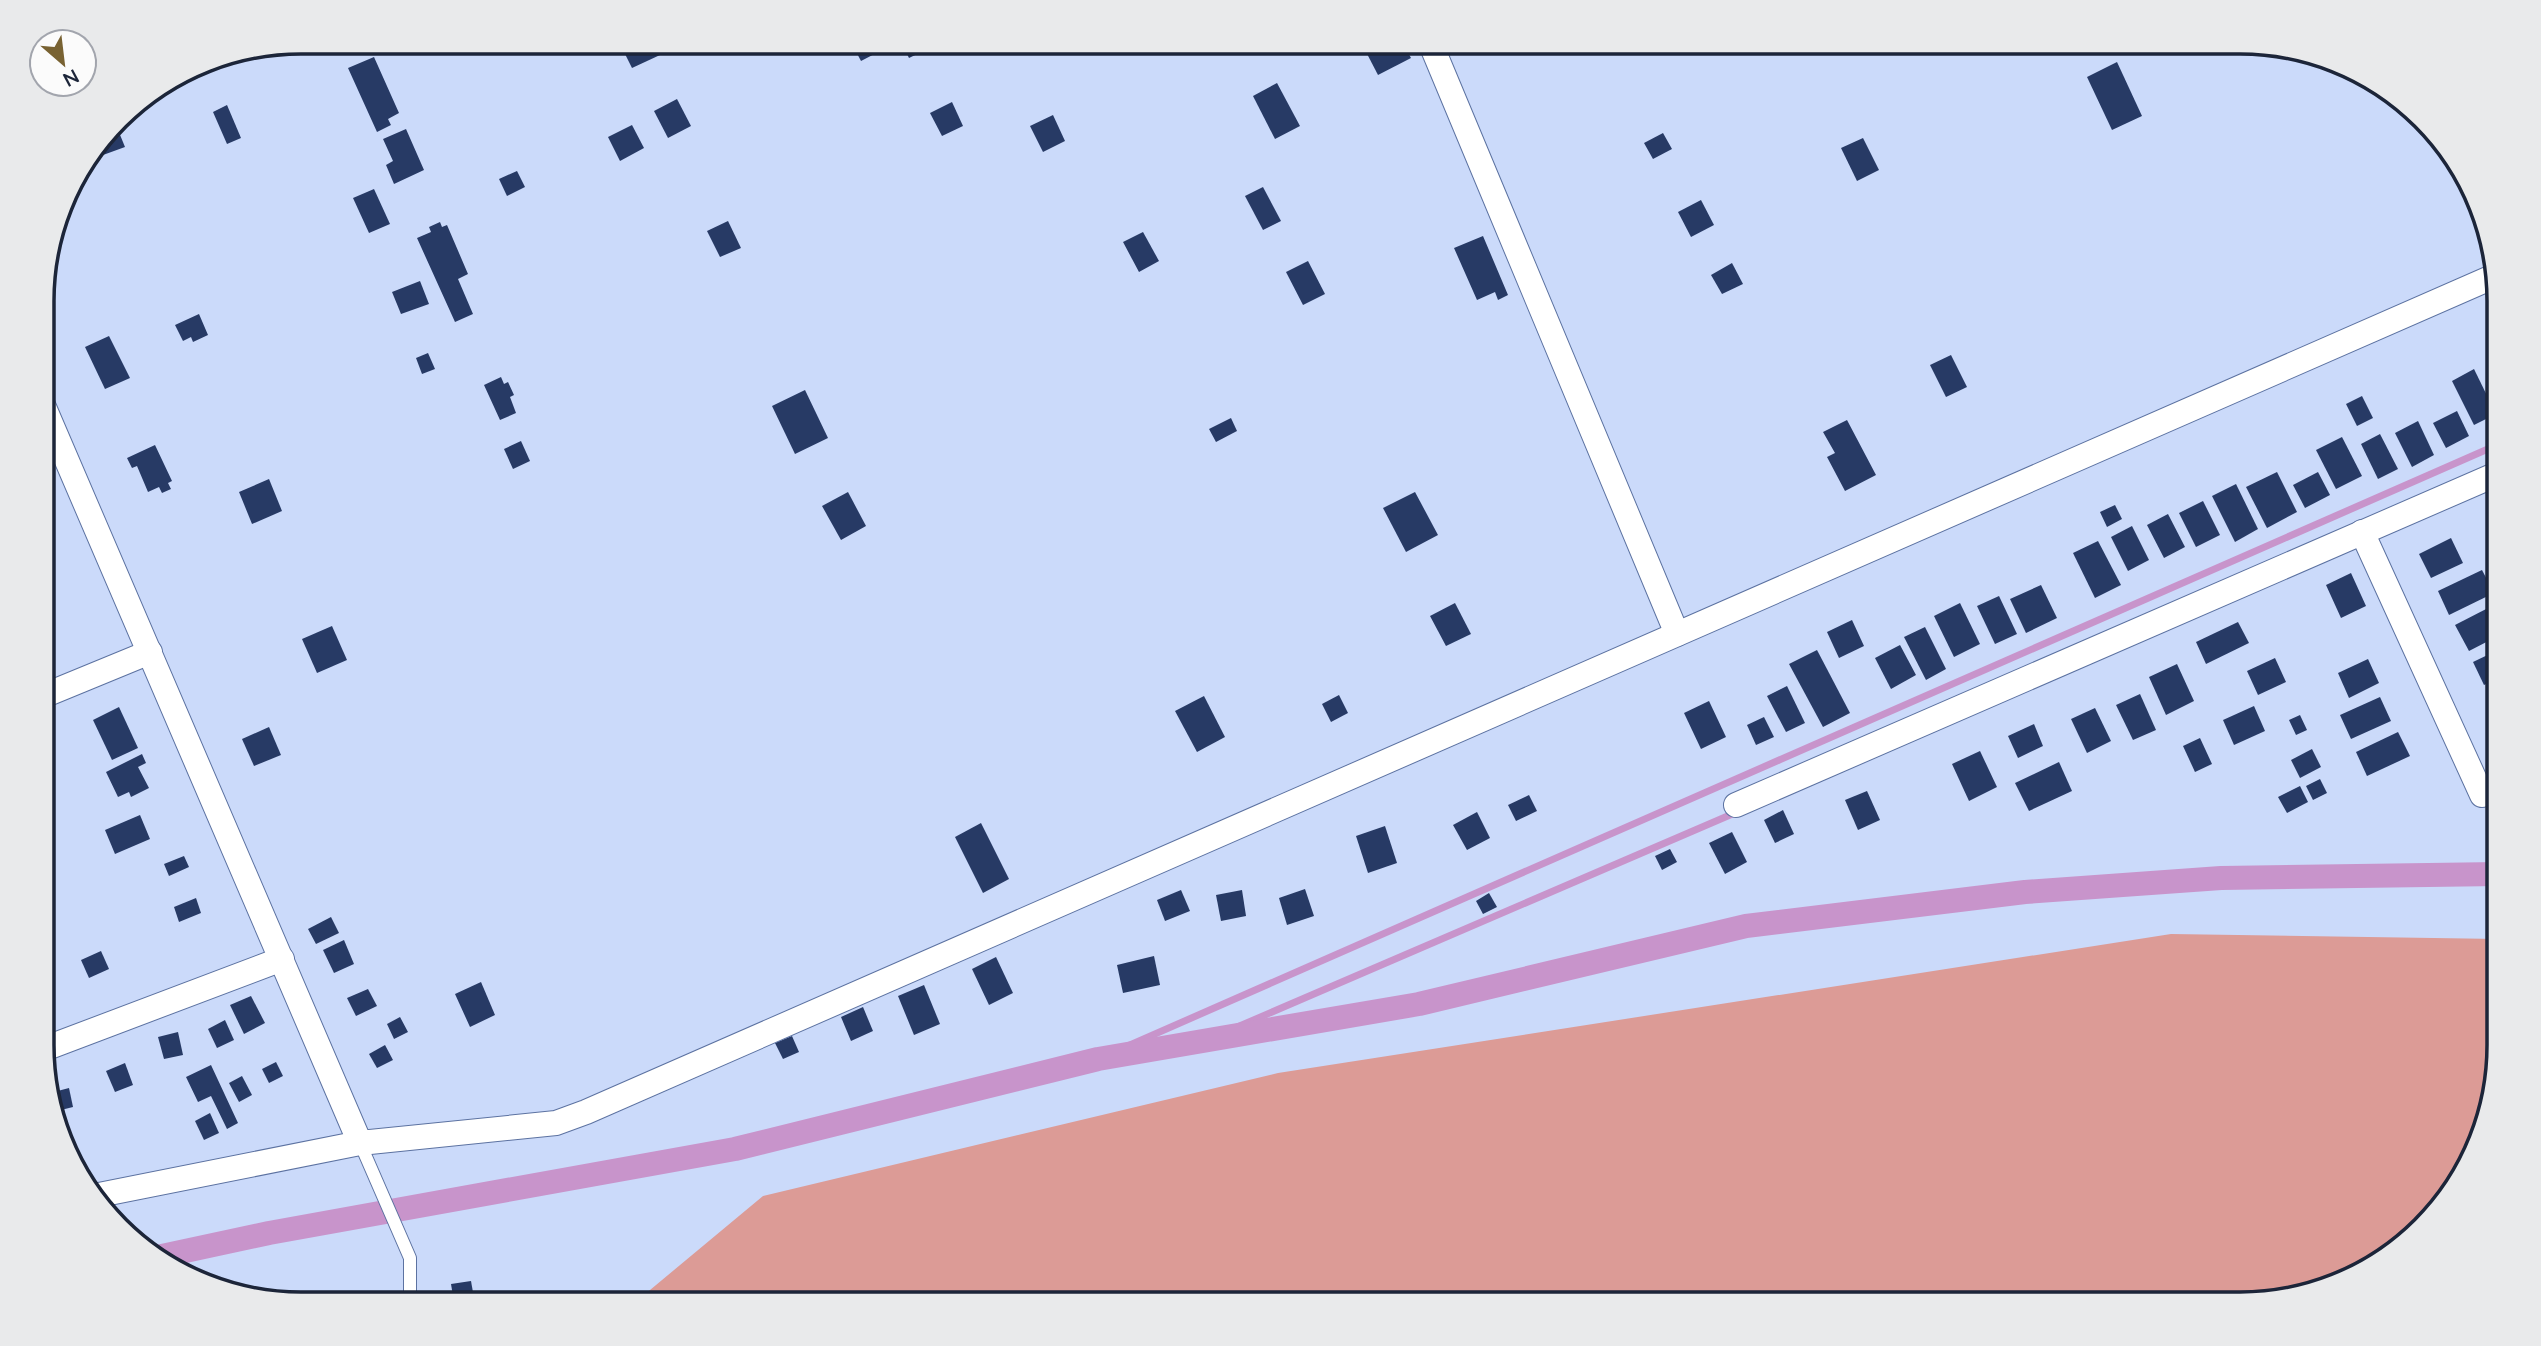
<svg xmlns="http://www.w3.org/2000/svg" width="2541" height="1346" font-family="Lato,sans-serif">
	<rect width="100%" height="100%" fill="#cbdafa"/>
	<path fill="#dc9b96" d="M2171,934L2499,939V1045L2472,1160L2434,1216L2383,1260L2322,1290L2256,1303L628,1304L638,1300L763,1196L1278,1073Z"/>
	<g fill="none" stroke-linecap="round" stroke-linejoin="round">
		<g stroke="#c894cb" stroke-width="7">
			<path d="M1207,1040L1737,812"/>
			<path d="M1098,1059L2497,445"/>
		</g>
		<path stroke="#c894cb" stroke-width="24" d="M162,1256L269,1233L735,1149L1098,1059L1419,1004L1746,926L2025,892L2221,878L2499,874"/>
	</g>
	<g fill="#273a65">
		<path d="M619,42H654L660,55L632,68Z"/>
		<path d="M851,42H883L886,48L861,61Z"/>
		<path d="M901,42H932L934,46L909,58Z"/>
		<path d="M1375,42H1402L1411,58L1378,75L1364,48Z"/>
		<path d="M374,57L399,113L388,119L391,125L377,132L348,68Z"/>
		<path d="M2117,62L2142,116L2112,130L2087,77Z"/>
		<path d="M1277,83L1300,126L1275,139L1253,96Z"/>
		<path d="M677,99L691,126L668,138L654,111Z"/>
		<path d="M952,102L963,126L942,136L930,113Z"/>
		<path d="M227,105L241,138L227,144L213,112Z"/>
		<path d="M1053,115L1065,141L1043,152L1030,126Z"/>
		<path d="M116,125L125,147L103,155L100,146Z"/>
		<path d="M632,125L644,148L620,161L608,137Z"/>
		<path d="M406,129L424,170L394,184L386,165L393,161L383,139Z"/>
		<path d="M1663,133L1672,149L1653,159L1644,143Z"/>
		<path d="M1863,138L1879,170L1857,181L1841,148Z"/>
		<path d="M517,171L525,187L507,196L499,179Z"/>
		<path d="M1263,187L1281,221L1263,230L1245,196Z"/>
		<path d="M374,189L390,224L369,233L353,198Z"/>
		<path d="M1701,200L1714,225L1691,237L1678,212Z"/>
		<path d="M728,221L741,248L720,257L707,231Z"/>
		<path d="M440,222L442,227L447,225L468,274L458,279L473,314L455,322L417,238L431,232L429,227Z"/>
		<path d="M1143,232L1159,261L1139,272L1123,242Z"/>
		<path d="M1483,236L1508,295L1498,300L1495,292L1477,300L1454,248Z"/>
		<path d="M1308,261L1325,294L1303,305L1286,272Z"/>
		<path d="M49,262L53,272L45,275Z"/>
		<path d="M1732,263L1743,284L1722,294L1711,275Z"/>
		<path d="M420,281L429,304L401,314L392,292Z"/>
		<path d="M199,314L208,335L193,342L191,337L183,341L175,325Z"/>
		<path d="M109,336L130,378L105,389L85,347Z"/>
		<path d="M428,353L435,369L422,374L416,358Z"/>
		<path d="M1951,355L1967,387L1946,397L1930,365Z"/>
		<path d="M2474,369L2496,414L2474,425L2452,381Z"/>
		<path d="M501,377L504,384L508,382L514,395L510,397L516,413L500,420L484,385Z"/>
		<path d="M805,390L828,438L795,454L772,406Z"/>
		<path d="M2362,396L2373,418L2357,426L2346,404Z"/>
		<path d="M2457,411L2469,436L2446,448L2433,423Z"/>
		<path d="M1231,418L1237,431L1216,442L1209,429Z"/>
		<path d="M1847,420L1876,475L1845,491L1827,457L1835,453L1823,432Z"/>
		<path d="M2418,421L2434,455L2412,467L2395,433Z"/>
		<path d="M2380,434L2398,469L2378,479L2361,444Z"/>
		<path d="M2342,437L2362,476L2336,489L2316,450Z"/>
		<path d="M521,441L530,461L513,469L504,449Z"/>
		<path d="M155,445L172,481L168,483L171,489L162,493L159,487L148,492L137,466L132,468L127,458Z"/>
		<path d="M2277,472L2297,512L2267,528L2246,487Z"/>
		<path d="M2318,472L2330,495L2305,508L2293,485Z"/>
		<path d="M269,479L282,511L252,524L239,492Z"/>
		<path d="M2236,484L2258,529L2235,542L2212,496Z"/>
		<path d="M848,492L866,526L841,540L822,506Z"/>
		<path d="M1415,492L1438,535L1406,552L1383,508Z"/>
		<path d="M2203,501L2220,535L2196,547L2179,513Z"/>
		<path d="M2115,505L2122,519L2107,527L2100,512Z"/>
		<path d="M2168,514L2185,547L2164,558L2147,525Z"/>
		<path d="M2132,526L2149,560L2128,571L2111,537Z"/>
		<path d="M2451,538L2463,563L2431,578L2419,554Z"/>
		<path d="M2098,541L2121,585L2095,598L2073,553Z"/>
		<path d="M2482,570L2494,593L2449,615L2438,591Z"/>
		<path d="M2351,573L2366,606L2341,618L2326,585Z"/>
		<path d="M2041,585L2057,618L2026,633L2010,599Z"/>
		<path d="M1999,596L2017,634L1995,644L1977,606Z"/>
		<path d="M1455,603L1471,634L1446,646L1430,616Z"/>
		<path d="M1960,603L1980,644L1954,657L1934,616Z"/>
		<path d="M2490,607L2498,623V636L2469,651L2455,625Z"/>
		<path d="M1852,620L1864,646L1839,658L1827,632Z"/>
		<path d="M2238,622L2249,643L2206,664L2196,642Z"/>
		<path d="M332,626L347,660L317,673L302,639Z"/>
		<path d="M1925,627L1946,669L1926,680L1904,637Z"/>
		<path d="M1900,645L1916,675L1891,689L1875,658Z"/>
		<path d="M1817,650L1850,713L1823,727L1789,664Z"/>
		<path d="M2498,650V678L2484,685L2473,662Z"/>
		<path d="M2275,658L2286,682L2258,695L2247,671Z"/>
		<path d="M2368,659L2379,683L2349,698L2338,673Z"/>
		<path d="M2177,664L2194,701L2166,715L2149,677Z"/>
		<path d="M1787,686L1805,723L1786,732L1767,696Z"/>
		<path d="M2498,690V714L2488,694Z"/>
		<path d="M2140,694L2156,730L2133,740L2116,705Z"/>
		<path d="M1339,695L1348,713L1331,722L1322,704Z"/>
		<path d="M1204,696L1225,737L1197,752L1175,711Z"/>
		<path d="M2380,697L2391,721L2351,739L2340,715Z"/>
		<path d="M1709,701L1726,737L1701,749L1684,713Z"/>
		<path d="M2254,706L2265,731L2234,745L2223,720Z"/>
		<path d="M119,707L138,748L112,760L93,720Z"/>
		<path d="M2095,708L2111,741L2087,753L2071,719Z"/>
		<path d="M2300,715L2307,730L2296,735L2289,720Z"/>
		<path d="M1764,717L1774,737L1756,745L1747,725Z"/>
		<path d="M2034,724L2043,746L2018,758L2008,736Z"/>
		<path d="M269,727L281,755L254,766L242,739Z"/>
		<path d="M2398,732L2410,756L2367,776L2356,752Z"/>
		<path d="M2200,738L2212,764L2195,772L2183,746Z"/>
		<path d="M2312,749L2321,767L2300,778L2291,760Z"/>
		<path d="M1980,751L1997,787L1969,801L1952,764Z"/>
		<path d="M142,754L146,763L138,767L149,788L131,797L129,792L118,797L106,772Z"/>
		<path d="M2059,762L2072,791L2029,811L2015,783Z"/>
		<path d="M2320,779L2327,793L2313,800L2306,786Z"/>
		<path d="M2300,786L2308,802L2287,813L2278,797Z"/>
		<path d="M1867,791L1880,820L1858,830L1845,800Z"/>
		<path d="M1529,795L1537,811L1516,821L1508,805Z"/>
		<path d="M1783,810L1794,834L1775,843L1764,820Z"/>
		<path d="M1477,812L1490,838L1467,850L1453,825Z"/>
		<path d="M140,815L150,839L115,854L105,830Z"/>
		<path d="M981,823L1009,879L983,893L955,837Z"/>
		<path d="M1385,826L1397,863L1368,873L1356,836Z"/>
		<path d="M1732,832L1747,862L1725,874L1709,843Z"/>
		<path d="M1670,849L1677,862L1662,870L1655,856Z"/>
		<path d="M184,856L189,867L169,876L164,864Z"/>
		<path d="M1305,889L1314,916L1287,925L1279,898Z"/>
		<path d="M1181,890L1190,911L1165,921L1157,900Z"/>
		<path d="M1242,890L1246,916L1221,921L1216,895Z"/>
		<path d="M1489,893L1497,907L1483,914L1476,901Z"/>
		<path d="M196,898L201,913L179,922L174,907Z"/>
		<path d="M331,917L339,933L316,944L308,929Z"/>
		<path d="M344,940L354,964L334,973L323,950Z"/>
		<path d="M101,951L109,969L89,978L81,960Z"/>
		<path d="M1154,956L1160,985L1123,993L1117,965Z"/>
		<path d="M996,957L1013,993L989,1005L972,969Z"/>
		<path d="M481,982L495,1015L470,1027L455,994Z"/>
		<path d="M924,985L940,1024L914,1035L898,996Z"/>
		<path d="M368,989L377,1006L356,1016L347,998Z"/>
		<path d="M251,996L265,1023L244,1034L230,1005Z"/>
		<path d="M863,1007L873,1031L851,1041L841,1017Z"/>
		<path d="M400,1017L408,1032L394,1039L387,1024Z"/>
		<path d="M225,1020L234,1040L217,1048L208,1029Z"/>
		<path d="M178,1032L183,1055L164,1059L158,1037Z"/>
		<path d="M792,1036L799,1052L783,1059L775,1043Z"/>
		<path d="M385,1045L393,1060L377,1068L369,1054Z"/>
		<path d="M276,1062L283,1076L269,1083L262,1069Z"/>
		<path d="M125,1063L133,1085L115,1092L106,1071Z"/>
		<path d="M211,1065L238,1123L227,1129L211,1096L198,1102L186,1077Z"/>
		<path d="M242,1076L252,1095L239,1102L229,1083Z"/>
		<path d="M69,1088L73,1107L57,1111L50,1093Z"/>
		<path d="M210,1113L219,1133L204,1140L195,1121Z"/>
		<path d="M471,1281L474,1298L454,1302L451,1284Z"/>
	</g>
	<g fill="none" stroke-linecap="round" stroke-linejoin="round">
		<g stroke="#5c72a1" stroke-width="14">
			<path id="lane" d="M360,1143L410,1258V1304"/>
		</g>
		<g stroke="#5c72a1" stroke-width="26">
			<g id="street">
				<path d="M1430,42L1677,634"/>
				<path d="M43,405L360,1143L556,1123L586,1112L2497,275"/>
				<path d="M2362,532L2482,795"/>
				<path d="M43,696L150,652"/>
				<path d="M1736,805L2497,474"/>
				<path d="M44,1049L282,959"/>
				<path d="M94,1196L360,1143"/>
			</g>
		</g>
		<use href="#lane" stroke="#fff" stroke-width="12"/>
		<use href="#street" stroke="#fff" stroke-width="24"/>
	</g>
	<path d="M0 0H2541V1346H0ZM301 54H2240A247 247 0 0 1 2487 301V1045A247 247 0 0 1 2240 1292H301A247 247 0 0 1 54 1045V301A247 247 0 0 1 301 54Z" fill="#e9eaeb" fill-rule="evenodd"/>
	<path fill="none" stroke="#1c2539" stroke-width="3.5" d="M301 54H2240A247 247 0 0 1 2487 301V1045A247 247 0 0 1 2240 1292H301A247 247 0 0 1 54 1045V301A247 247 0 0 1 301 54Z"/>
	<g transform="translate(63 63) rotate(152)"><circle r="33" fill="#fbfbfb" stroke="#a2a5ad" stroke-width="2"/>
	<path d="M0-5L12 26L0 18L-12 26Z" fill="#786232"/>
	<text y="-10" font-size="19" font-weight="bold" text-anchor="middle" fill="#1c2539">N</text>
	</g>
</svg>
